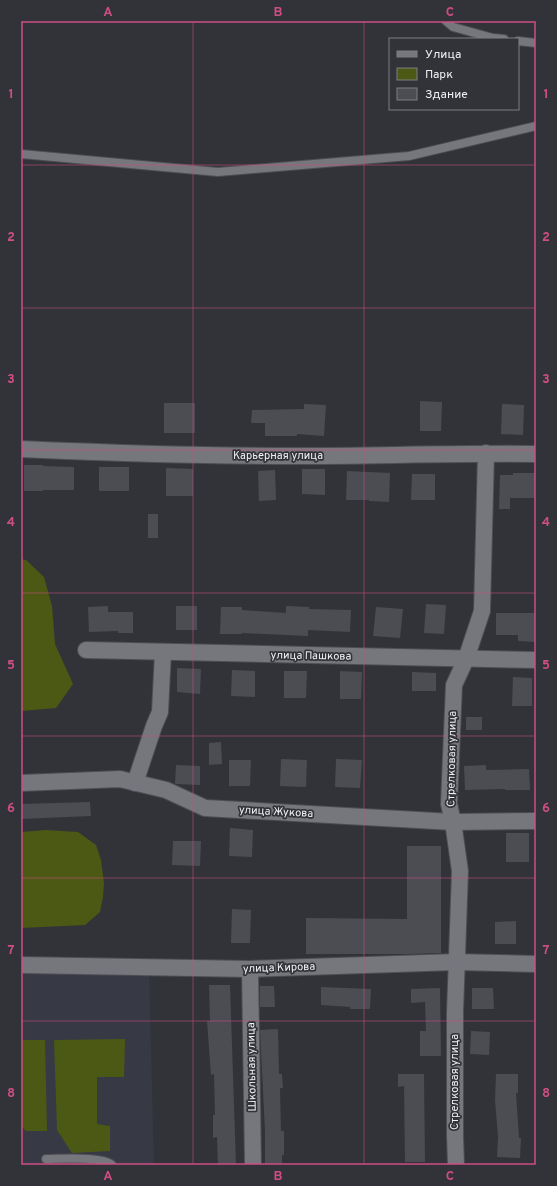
<svg xmlns="http://www.w3.org/2000/svg" width="557" height="1186" font-family="Overpass,sans-serif">
	<rect width="100%" height="100%" fill="#313338"/>
	<path fill="#373945" d="M21,965L149,967L154,1165H21Z"/>
	<g fill="#4c5915">
		<path d="M21,559L26,560L44,577L52,606L55,644L73,684L56,708L21,711Z"/>
		<path d="M46,830L78,832L96,845L101,860L104,883L103,897L100,912L85,925L21,928V832Z"/>
		<path d="M125,1039L124,1077H97V1124L110,1126V1151L72,1153L57,1130L54,1040Z"/>
		<path d="M21,1040H45L47,1131H26L21,1126Z"/>
	</g>
	<g fill="#4c4d53">
		<path d="M420,401L442,402L441,431H420Z"/>
		<rect x="164" y="403" width="31" height="30"/>
		<path d="M304,404L326,405L324,436L297,434V436H265V423H251L252,410L304,409Z"/>
		<path d="M502,404L524,405L523,435L501,434Z"/>
		<path d="M24,465H43V466L74,467V490H43V491H24Z"/>
		<rect x="99" y="467" width="30" height="24"/>
		<path d="M166,468L193,469V496H166Z"/>
		<path d="M302,469H325V495L302,494Z"/>
		<path d="M275,470L276,500L259,501L258,471Z"/>
		<path d="M347,471L390,473L389,502L369,501V500H346Z"/>
		<path d="M513,473H535V498H510V509H499L500,475H513Z"/>
		<path d="M412,474H435V500H411Z"/>
		<rect x="148" y="514" width="10" height="24"/>
		<path d="M426,604L446,605L444,634L424,633Z"/>
		<path d="M108,606V612H133V633H118V631L89,632L88,607Z"/>
		<rect x="176" y="606" width="21" height="24"/>
		<path d="M286,606L309,607V609L351,610L350,632L308,630V636L242,633V634H220L221,607H242V610L286,613Z"/>
		<path d="M376,607L403,609L400,638L373,636Z"/>
		<path d="M496,613H535V642L518,641V635H496Z"/>
		<path d="M177,668L201,669L200,694L177,692Z"/>
		<path d="M232,670L255,671V697L231,696Z"/>
		<path d="M284,671H307L306,698H284Z"/>
		<path d="M340,671L362,672L361,699H340Z"/>
		<path d="M412,672L436,673V691H412Z"/>
		<path d="M513,677L532,678V706H512Z"/>
		<rect x="466" y="717" width="16" height="13"/>
		<path d="M221,742L222,764L209,765V743Z"/>
		<path d="M281,759L307,760L306,787L280,786Z"/>
		<path d="M336,759L362,760L360,788L335,787Z"/>
		<path d="M229,760H251L250,786H229Z"/>
		<path d="M176,765L200,766V785L175,784Z"/>
		<path d="M486,765V770L529,769L530,790H505V789L465,790L464,766Z"/>
		<path d="M90,802L91,816L21,819V804Z"/>
		<path d="M230,828L253,830L252,857L229,856Z"/>
		<rect x="506" y="833" width="23" height="29"/>
		<path d="M173,841H201L200,866L172,865Z"/>
		<path d="M407,846H441V953L410,954H306V918L407,919Z"/>
		<path d="M232,909L251,910L250,943H231Z"/>
		<path d="M516,921V944H495V922Z"/>
		<path d="M209,985H230L236,1165H218L217,1137L213,1138V1115H215L214,1074L211,1075L207,1021H210Z"/>
		<path d="M260,986H274L275,1007H260Z"/>
		<path d="M321,987L371,989L370,1009H350V1007L321,1005Z"/>
		<path d="M440,988L441,1056H420V1031H426L425,1002L411,1003V989Z"/>
		<path d="M472,988H493L494,1009H472Z"/>
		<path d="M278,1029L279,1074H282L283,1088H280L281,1131H284V1155H282V1165H265V1131L260,1030Z"/>
		<path d="M471,1031L490,1032L489,1055L470,1054Z"/>
		<path d="M398,1074H424L425,1162H405L404,1086L398,1087Z"/>
		<path d="M496,1074H518V1093H516L519,1138H521L520,1158L497,1157L498,1137L495,1100Z"/>
	</g>
	<g fill="none" stroke-linecap="round" stroke-linejoin="round">
		<g stroke="#4d4e53" stroke-width="10">
			<g id="lane">
				<path d="M446,21L453,27L493,38L504,39"/>
				<path d="M518,41L536,43"/>
				<path d="M21,154L218,172L409,156L536,126"/>
				<path d="M46,1159C60,1159 104,1156 112,1165"/>
			</g>
		</g>
		<g stroke="#4d4e53" stroke-width="18">
			<g id="street">
				<path d="M21,449C112,453 203,456 294,456C374,456 455,453 536,454"/>
				<path d="M86,650L536,660"/>
				<path d="M21,783L120,779L166,790L205,808L453,822L536,821"/>
				<path d="M135,783L154,726L160,712L163,652"/>
				<path d="M21,965L250,969L456,962L536,964"/>
				<path d="M250,969L253,1165"/>
				<path d="M456,1165L455,1136V1012L460,871L453,822L449,804L454,685L466,659L482,611L486,453"/>
			</g>
		</g>
		<use href="#lane" stroke="#75777d" stroke-width="8"/>
		<use href="#street" stroke="#75777d" stroke-width="16"/>
	</g>
	<path fill="none" stroke="#ce4e82" stroke-width="1" stroke-opacity="0.55" d="M193,21V1165M364,21V1165M21,165H536M21,308H536M21,450H536M21,593H536M21,736H536M21,878H536M21,1021H536"/>
	<g text-anchor="middle" dominant-baseline="central" stroke-width="3.5" stroke-linejoin="round" paint-order="stroke">
		<g font-size="11" fill="#f0f1f5" stroke="#313338">
			<text x="278" y="456">Карьерная улица</text>
			<text transform="translate(311 656) rotate(1)">улица Пашкова</text>
			<text transform="translate(452 759) rotate(-89)">Стрелковая улица</text>
			<text transform="translate(276 812) rotate(3)">улица Жукова</text>
			<text transform="translate(279 968) rotate(-2)">улица Кирова</text>
			<text transform="translate(252 1067) rotate(-91)">Школьная улица</text>
			<text transform="translate(455 1082) rotate(-90)">Стрелковая улица</text>
		</g>
	</g>
	<rect width="557" height="1186" fill="none" stroke="#313338" stroke-width="44"/>
	<rect x="389" y="38" width="130" height="72" fill="#313338" stroke="#7d7f84"/>
	<rect x="397" y="51" width="20" height="6" fill="#75777d" stroke="#7d7f84"/>
	<text x="425" y="58" font-size="12" fill="#f0f1f5">Улица</text>
	<rect x="397" y="68" width="20" height="12" fill="#4c5915" stroke="#7d7f84"/>
	<text x="425" y="78" font-size="12" fill="#f0f1f5">Парк</text>
	<rect x="397" y="88" width="20" height="12" fill="#4c4d53" stroke="#7d7f84"/>
	<text x="425" y="98" font-size="12" fill="#f0f1f5">Здание</text>
	<rect x="22" y="22" width="513" height="1142" fill="none" stroke="#ce4e82" stroke-width="1.5"/>
	<g font-size="13" text-anchor="middle" font-weight="bold" fill="#ce4e82">
		<text x="108" y="16">A</text>
		<text x="278" y="16">B</text>
		<text x="450" y="16">C</text>
		<text x="11" y="98">1</text>
		<text x="546" y="98">1</text>
		<text x="11" y="241">2</text>
		<text x="546" y="241">2</text>
		<text x="11" y="383">3</text>
		<text x="546" y="383">3</text>
		<text x="11" y="526">4</text>
		<text x="546" y="526">4</text>
		<text x="11" y="669">5</text>
		<text x="546" y="669">5</text>
		<text x="11" y="812">6</text>
		<text x="546" y="812">6</text>
		<text x="11" y="954">7</text>
		<text x="546" y="954">7</text>
		<text x="11" y="1097">8</text>
		<text x="546" y="1097">8</text>
		<text x="108" y="1180">A</text>
		<text x="278" y="1180">B</text>
		<text x="450" y="1180">C</text>
	</g>
</svg>
